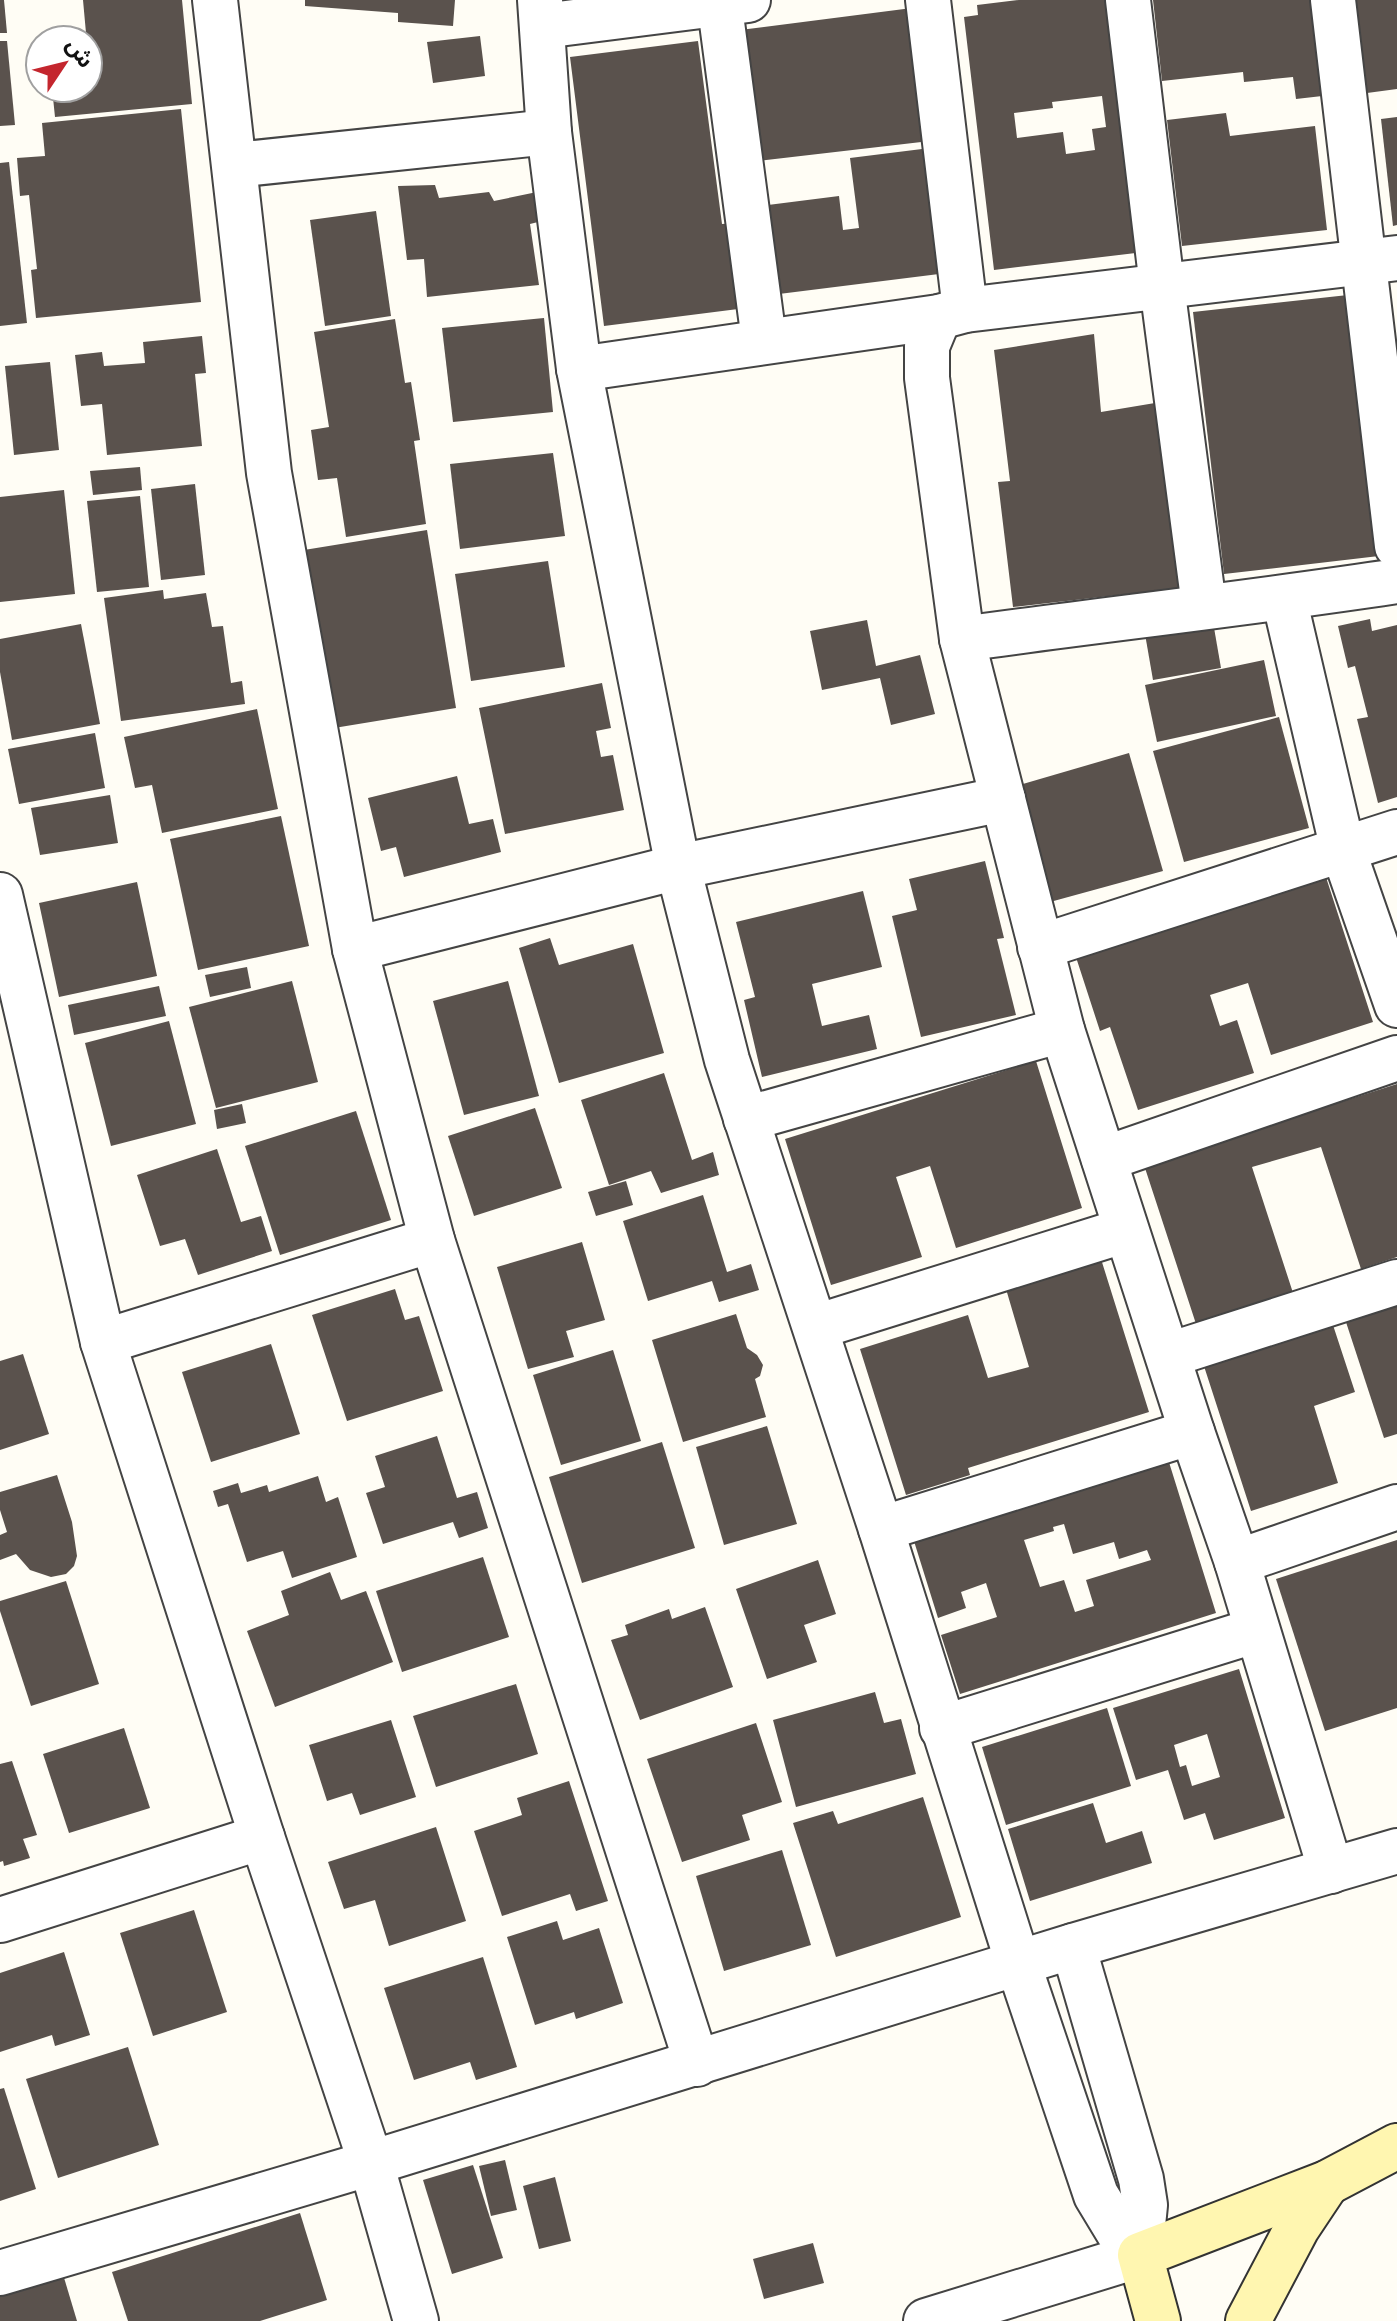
<svg xmlns="http://www.w3.org/2000/svg" width="1397" height="2321" font-family="Spectral,'Noto Sans Arabic',serif">
	<rect width="100%" height="100%" fill="#fffdf5"/>
	<g fill="#5a524d" fill-rule="evenodd">
		<path d="M0,0H4L7,33H0Z"/>
		<path d="M83,0H182L192,104L55,117L52,88H88V40H48L47,36L86,33Z"/>
		<path d="M305,0H455L453,26L398,22V13L305,6Z"/>
		<path d="M1019,0H1116L1144,252L994,270L964,17L978,15L977,5ZM1102,96L1106,127L1092,129L1095,150L1066,154L1063,132L1017,138L1014,113L1053,108L1052,102Z"/>
		<path d="M1153,0H1319L1331,95L1296,99L1293,77L1244,82L1243,72L1162,81Z"/>
		<path d="M1356,0H1397V89L1367,93Z"/>
		<path d="M912,8L930,141L757,161L740,30Z"/>
		<path d="M480,36L485,76L433,83L427,42Z"/>
		<path d="M0,41H7L15,125L0,126Z"/>
		<path d="M698,41L722,224L735,223L746,308L604,326L570,57Z"/>
		<path d="M181,109L201,302L36,318L31,270L37,269L29,195L20,196L17,158L45,156L42,123Z"/>
		<path d="M1226,113L1230,136L1315,126L1327,230L1182,246L1167,120Z"/>
		<path d="M1397,117V225L1393,226L1381,119Z"/>
		<path d="M930,148L947,273L771,295L759,206L839,196L843,230L859,228L850,158Z"/>
		<path d="M9,162L27,323L0,326V163Z"/>
		<path d="M435,185L439,198L489,192L494,201L537,192L542,221L530,224L539,285L427,297L424,259L407,260L398,186Z"/>
		<path d="M376,211L391,316L325,326L310,220Z"/>
		<path d="M1348,295L1379,556L1224,574L1193,312Z"/>
		<path d="M544,318L553,412L453,422L442,328Z"/>
		<path d="M395,319L405,383L411,382L420,440L414,441L426,524L346,537L337,478L318,480L311,430L329,427L314,332Z"/>
		<path d="M1094,334L1101,412L1161,402L1188,587L1013,607L998,482L1010,481L994,350Z"/>
		<path d="M202,336L206,373L195,374L202,446L107,455L102,404L81,406L75,355L102,352L104,366L145,363L143,342Z"/>
		<path d="M50,362L59,450L14,455L5,366Z"/>
		<path d="M553,453L565,536L460,549L450,464Z"/>
		<path d="M140,467L142,490L93,495L90,471Z"/>
		<path d="M195,484L205,575L161,580L151,489Z"/>
		<path d="M64,490L75,594L0,602V497Z"/>
		<path d="M140,496L149,587L97,592L87,501Z"/>
		<path d="M427,530L456,708L334,728L304,550Z"/>
		<path d="M548,561L565,667L471,681L455,574Z"/>
		<path d="M163,590L164,599L206,593L212,627L223,626L231,683L242,681L245,704L121,721L104,598Z"/>
		<path d="M1370,619L1372,631L1397,625V797L1378,803L1357,719L1368,717L1355,666L1348,668L1338,626Z"/>
		<path d="M867,620L876,666L920,655L935,714L891,725L880,678L822,690L810,631Z"/>
		<path d="M1213,622L1221,668L1153,680L1145,634Z"/>
		<path d="M81,624L100,724L12,740L0,672V639Z"/>
		<path d="M1264,660L1276,716L1157,742L1145,685Z"/>
		<path d="M602,683L611,728L596,731L601,757L613,755L624,810L505,834L479,708Z"/>
		<path d="M257,709L278,809L162,833L152,785L135,788L124,737Z"/>
		<path d="M1279,717L1309,828L1184,862L1153,751Z"/>
		<path d="M95,733L105,788L19,804L8,749Z"/>
		<path d="M1129,753L1163,871L1050,902L1016,786Z"/>
		<path d="M457,776L469,824L493,819L501,852L404,877L396,847L381,851L368,798Z"/>
		<path d="M110,795L118,843L40,855L31,808Z"/>
		<path d="M281,816L309,946L198,970L170,839Z"/>
		<path d="M985,861L1004,938L997,939L1016,1015L921,1037L892,916L917,910L909,879Z"/>
		<path d="M1323,868L1373,1022L1271,1055L1248,983L1210,995L1220,1026L1237,1020L1254,1073L1138,1110L1110,1027L1100,1031L1073,948Z"/>
		<path d="M137,882L157,976L59,997L39,903Z"/>
		<path d="M863,891L882,967L812,984L822,1026L869,1015L877,1049L762,1077L744,1000L755,997L736,922Z"/>
		<path d="M550,938L559,965L633,944L664,1053L559,1083L519,948Z"/>
		<path d="M247,967L251,988L210,997L205,975Z"/>
		<path d="M292,981L318,1082L216,1108L189,1007Z"/>
		<path d="M508,981L539,1096L464,1115L433,1001Z"/>
		<path d="M159,986L166,1016L74,1035L68,1005Z"/>
		<path d="M169,1021L196,1124L111,1146L85,1043Z"/>
		<path d="M1036,1061L1082,1208L956,1248L930,1166L896,1177L922,1257L831,1285L785,1139Z"/>
		<path d="M664,1073L692,1160L713,1152L719,1175L661,1193L651,1171L609,1185L581,1100Z"/>
		<path d="M1397,1084V1257L1361,1269L1321,1147L1252,1167L1295,1299L1198,1330L1144,1165Z"/>
		<path d="M242,1104L246,1123L217,1129L214,1110Z"/>
		<path d="M535,1108L562,1188L474,1216L448,1136Z"/>
		<path d="M356,1111L391,1220L280,1255L245,1146Z"/>
		<path d="M217,1149L241,1222L261,1216L272,1251L198,1275L185,1239L160,1246L137,1175Z"/>
		<path d="M626,1181L633,1205L596,1216L588,1192Z"/>
		<path d="M703,1195L727,1272L751,1264L759,1290L719,1302L712,1281L648,1301L623,1221Z"/>
		<path d="M582,1242L605,1320L566,1331L574,1357L528,1369L497,1267Z"/>
		<path d="M1101,1259L1149,1412L968,1468L970,1475L906,1495L860,1349L968,1315L988,1378L1029,1367L1006,1289Z"/>
		<path d="M395,1289L405,1320L419,1316L443,1391L347,1421L312,1315Z"/>
		<path d="M1397,1299V1434L1384,1438L1344,1316Z"/>
		<path d="M736,1314L747,1348L757,1355L763,1365L760,1376L755,1379L766,1417L683,1442L652,1340Z"/>
		<path d="M1331,1319L1355,1392L1314,1406L1338,1483L1251,1511L1202,1360Z"/>
		<path d="M271,1344L300,1434L211,1462L182,1372Z"/>
		<path d="M613,1350L641,1441L561,1465L533,1375Z"/>
		<path d="M23,1354L49,1434L0,1450V1361Z"/>
		<path d="M767,1426L797,1524L724,1545L696,1447Z"/>
		<path d="M437,1436L457,1498L477,1492L488,1528L459,1538L453,1522L383,1544L366,1493L385,1487L375,1456Z"/>
		<path d="M662,1442L695,1548L582,1583L549,1477Z"/>
		<path d="M1168,1459L1216,1613L960,1694L941,1635L997,1617L992,1602L986,1583L961,1592L966,1608L938,1618L913,1538ZM1064,1524L1073,1554L1114,1542L1119,1559L1147,1550L1151,1560L1086,1580L1094,1606L1075,1612L1064,1580L1040,1587L1024,1540L1054,1531L1053,1527Z"/>
		<path d="M57,1475L72,1522L77,1556L74,1566L66,1574L51,1577L30,1570L16,1554L0,1560V1535L7,1532L0,1510V1492Z"/>
		<path d="M318,1476L326,1502L338,1497L357,1557L292,1578L283,1551L247,1562L228,1504L218,1507L213,1491L238,1483L241,1493L267,1485L269,1492Z"/>
		<path d="M1397,1540V1708L1325,1731L1276,1579Z"/>
		<path d="M483,1557L509,1637L402,1672L376,1591Z"/>
		<path d="M818,1560L836,1614L804,1625L817,1662L767,1679L736,1589Z"/>
		<path d="M330,1572L341,1600L366,1591L393,1662L275,1707L247,1631L289,1615L281,1591Z"/>
		<path d="M66,1581L99,1684L31,1706L0,1611V1601Z"/>
		<path d="M705,1607L733,1687L640,1720L611,1640L628,1635L625,1625L669,1609L672,1619Z"/>
		<path d="M1239,1669L1285,1818L1214,1840L1205,1813L1184,1820L1168,1770L1136,1780L1113,1708ZM1207,1734L1220,1777L1192,1786L1186,1765L1180,1767L1174,1745Z"/>
		<path d="M516,1684L538,1754L436,1787L413,1716Z"/>
		<path d="M875,1692L884,1723L901,1719L916,1774L796,1807L773,1720Z"/>
		<path d="M1107,1708L1131,1786L1006,1825L982,1747Z"/>
		<path d="M391,1720L416,1797L360,1815L352,1793L327,1801L309,1745Z"/>
		<path d="M756,1723L782,1802L742,1815L750,1840L682,1862L647,1759Z"/>
		<path d="M124,1728L150,1808L69,1833L43,1754Z"/>
		<path d="M12,1761L37,1835L23,1839L30,1858L4,1866L3,1861L0,1862V1764Z"/>
		<path d="M569,1781L608,1901L576,1911L570,1894L502,1916L474,1831L522,1815L517,1798Z"/>
		<path d="M923,1797L961,1917L836,1957L793,1823L833,1811L838,1824Z"/>
		<path d="M1093,1803L1106,1843L1142,1831L1152,1863L1030,1901L1008,1829Z"/>
		<path d="M436,1827L466,1921L389,1946L375,1900L344,1909L328,1862Z"/>
		<path d="M782,1850L811,1945L724,1971L696,1876Z"/>
		<path d="M194,1910L227,2012L153,2036L120,1933Z"/>
		<path d="M557,1921L563,1940L599,1928L623,2003L576,2019L574,2012L535,2025L507,1937Z"/>
		<path d="M64,1952L90,2035L55,2046L52,2035L0,2052V1973Z"/>
		<path d="M483,1957L517,2067L476,2080L470,2062L414,2080L384,1988Z"/>
		<path d="M128,2047L159,2145L58,2178L26,2079Z"/>
		<path d="M4,2088L36,2189L0,2201V2089Z"/>
		<path d="M505,2160L517,2210L491,2216L479,2166Z"/>
		<path d="M473,2165L503,2258L452,2274L423,2180Z"/>
		<path d="M555,2177L571,2241L539,2249L523,2186Z"/>
		<path d="M300,2213L327,2300L260,2321H128L112,2272Z"/>
		<path d="M813,2243L824,2283L764,2299L753,2259Z"/>
		<path d="M62,2271L77,2321H0V2290Z"/>
	</g>
	<g fill="none" stroke-linecap="round" stroke-linejoin="round">
		<g stroke="#444" stroke-width="48">
			<g id="minor">
				<path d="M215,0L269,473L355,949L432,1240L697,2064"/>
				<path d="M540,0L549,132L579,369L678,867L727,1060L881,1529L1018,1963L1096,2195L1122,2238L1140,2255"/>
				<path d="M719,0L764,340"/>
				<path d="M928,0L965,310"/>
				<path d="M1128,0L1162,286L1204,606"/>
				<path d="M1333,0L1397,546"/>
				<path d="M543,26L748,0"/>
				<path d="M235,165L549,132"/>
				<path d="M939,317L927,346V378L962,639L1062,1030L1192,1432L1237,1562L1331,1871"/>
				<path d="M579,369L939,317L965,310L1397,258"/>
				<path d="M1284,598L1343,850L1397,1005"/>
				<path d="M962,639C1107,619 1252,603 1397,581"/>
				<path d="M0,895L103,1342L262,1837L371,2163L416,2321"/>
				<path d="M1040,947L1397,832"/>
				<path d="M355,949L678,867L1003,799"/>
				<path d="M746,1119L1062,1030"/>
				<path d="M1104,1159L1397,1058"/>
				<path d="M816,1327L1126,1230"/>
				<path d="M103,1342L432,1240"/>
				<path d="M1169,1355L1397,1282"/>
				<path d="M881,1529L1192,1432"/>
				<path d="M1237,1562L1397,1507"/>
				<path d="M942,1728L1257,1630"/>
				<path d="M0,1920L262,1837"/>
				<path d="M1073,1946L1141,2179L1145,2205L1140,2255"/>
				<path d="M0,2273L371,2163L1073,1946L1397,1851"/>
			</g>
		</g>
		<g stroke="#444" stroke-width="48">
			<path id="tertiary" d="M926,2321L1140,2255"/>
		</g>
		<g stroke="#333" stroke-width="48">
			<g id="secondary">
				<path d="M1158,2321L1140,2255L1327,2183L1397,2146"/>
				<path d="M1248,2321L1297,2228L1327,2183"/>
			</g>
		</g>
		<use href="#minor" stroke="#fff" stroke-width="44"/>
		<use href="#tertiary" stroke="#fff" stroke-width="44"/>
		<use href="#secondary" stroke="#fff6b0" stroke-width="44"/>
	</g>
	<g transform="translate(64 64) rotate(55)"><circle r="38" fill="#ffffff" stroke="#a0a0a0" stroke-width="2"/>
	<path d="M0-6L14 30L0 20L-14 30Z" fill="#c4262e"/>
	<text y="-12" font-size="22" font-weight="bold" text-anchor="middle" fill="#111111">ش</text>
	</g>
</svg>
